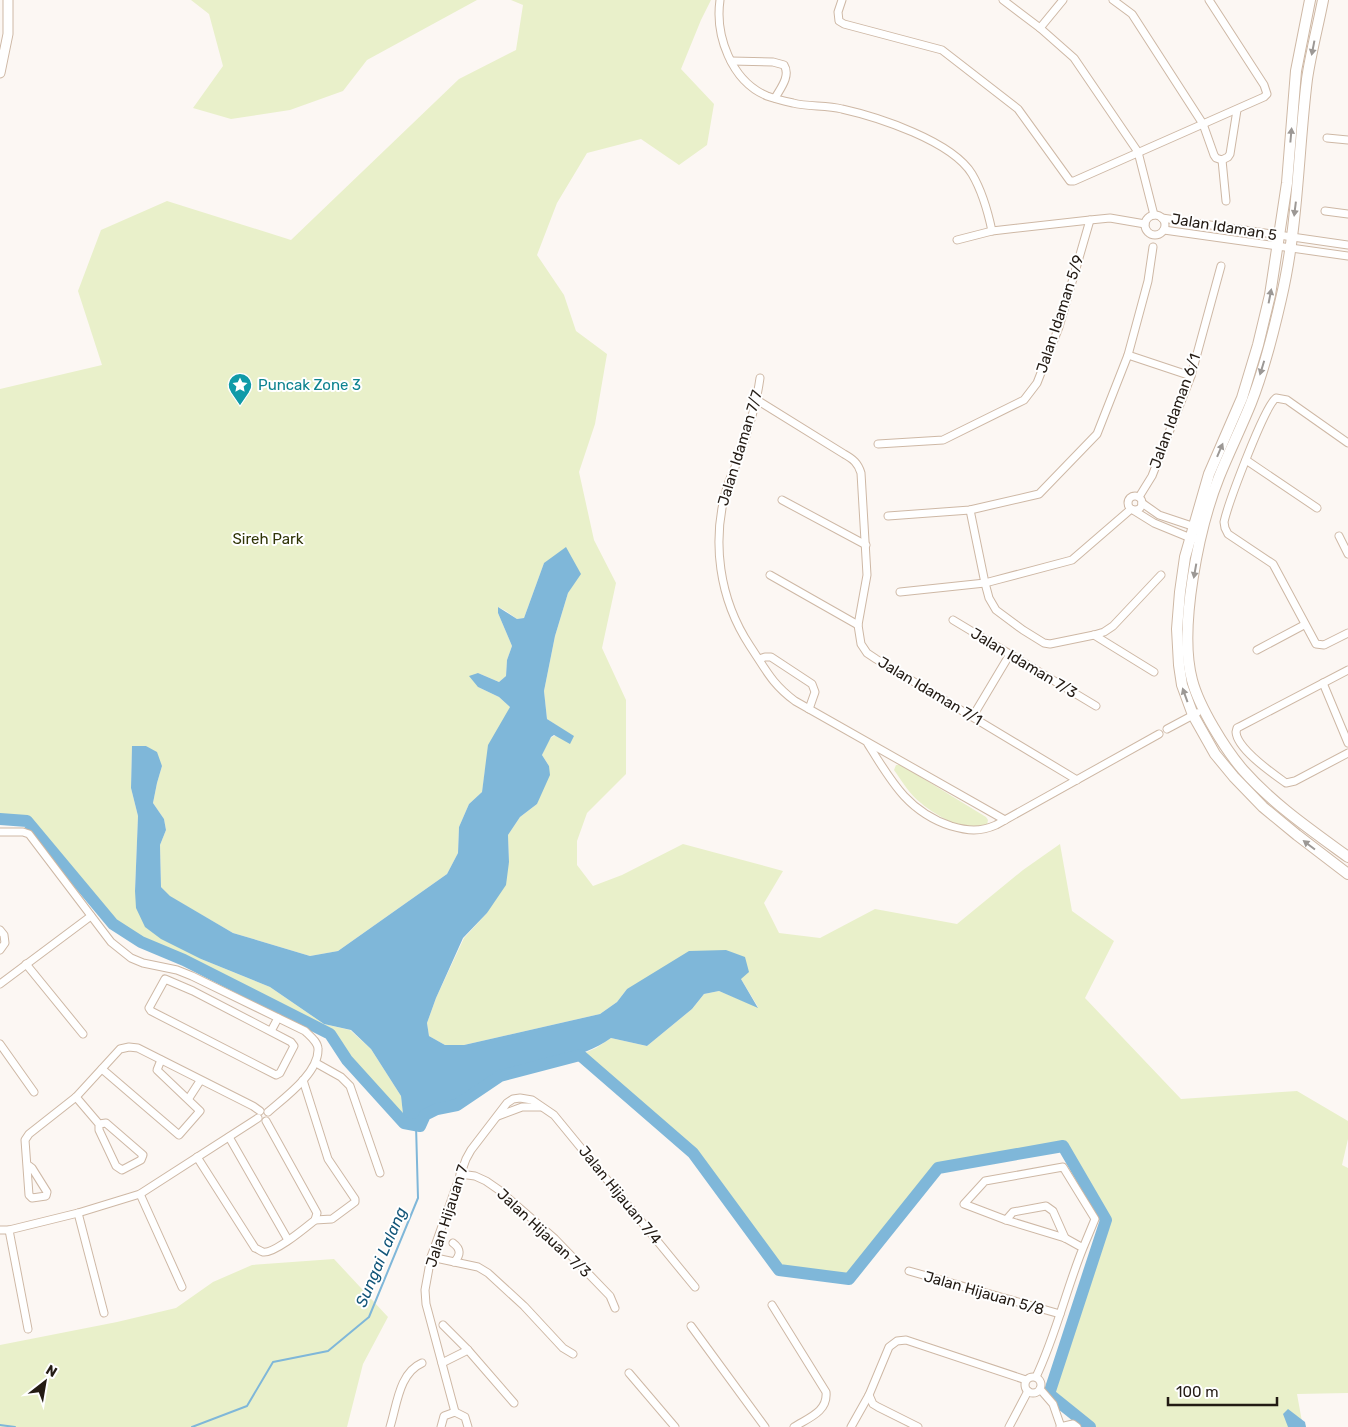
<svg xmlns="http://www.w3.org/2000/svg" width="1348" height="1427" font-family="Rubik,sans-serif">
	<rect width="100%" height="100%" fill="#fcf7f3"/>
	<g fill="#e9f0ca">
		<path d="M191,0H477L367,60L343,91L290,110L231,119L193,108L223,66L209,14Z"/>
		<path d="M511,0H711L701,20L681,69L714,104L707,145L679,165L641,139L587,153L557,203L537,255L564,295L576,331L607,354L595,424L579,472L594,540L616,583L602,648L626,700V774L587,813L577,841V865L593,886L622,875L683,844L783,871L764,903L779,933L820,938L875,909L957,924L1023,870L1060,844L1072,911L1114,941L1085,998L1181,1099L1297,1091L1348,1121V1139L1342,1165L1348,1168V1393L1297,1394L1303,1427H1090L1049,1394L1106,1220L1063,1146L938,1168L849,1279L779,1270L693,1153L580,1055L596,1048L611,1038L647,1046L692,1009L704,994L719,991L758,1007L741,979L627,989L617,1002L600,1014L464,1045H445L429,1036L427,1023L436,998L464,938L487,913L509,862L508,835L520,817L537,804L549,766L542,755C552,733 549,734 574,737L547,719L544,691L555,636L568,593L580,574L544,563L524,618L517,619L506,611L498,607V613L512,646L507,660L506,676L499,682L478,673V687L499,697L510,707L485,770L482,792L469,804L459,827L458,853L447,874L338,951L310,956L233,933L169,896L161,887L160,845L166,830L164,819L153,803L157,783L162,766L146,746H132L131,788L138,816L135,891L201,959L270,987L324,1024L350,1030L371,1049L401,1096L404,1123L347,1060L330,1034L184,960L141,942L113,924L27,821L0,819V389L102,365L78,291L101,230L167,201L291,240L459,79L516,50L523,5Z"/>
		<path d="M896,765H901L986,817L988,820L987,825C984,826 980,829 976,829C962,830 932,813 921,803C910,795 902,781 894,770Z"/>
		<path d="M334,1259L388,1317L363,1364L347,1427H0V1345L117,1322L176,1308L213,1282L252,1265Z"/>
	</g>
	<g fill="#7fb7d9">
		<path d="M566,547L581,574L568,593L555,636L544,691L547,719L574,736L570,744L554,735L551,737L542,755L549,766L550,775L537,804L520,817L508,835L509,862L506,885L487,913L463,938L436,998L427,1023L429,1036L445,1045H464L600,1014L617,1002L627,989L689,951L726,950L745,957L749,972L741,979L758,1008L719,991L704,994L692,1009L647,1046L611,1038C578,1061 540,1063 503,1075C486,1081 473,1097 458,1105C448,1109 435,1110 425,1115L420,1126L404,1123L401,1096L371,1049L351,1030L324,1024L270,987L201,959L161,939L145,927L136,908L135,891L138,816L131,788L132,746H146L157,752L162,766L157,783L153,803L164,819L166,830L160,845L161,887L170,896L233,933L310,956L338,951L447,874L458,853L459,827L469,804L482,792L488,745L510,707L499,697L478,687L469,676L478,673L499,682L506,676L507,660L512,646L498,613V607L517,619L524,618L544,563Z"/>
		<path d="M1288,1409L1305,1422L1306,1427H1288L1283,1414Z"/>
	</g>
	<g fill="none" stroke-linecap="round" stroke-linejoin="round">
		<g stroke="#7fb7d9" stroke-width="2">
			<path d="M0,1425L15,1427"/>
			<path d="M192,1427L247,1406L273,1362L328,1351L369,1317L418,1198L416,1125"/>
		</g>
		<path stroke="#7fb7d9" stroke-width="12" d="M0,819L27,821L113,924L141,942L184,960L330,1034L347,1060L404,1123L420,1126L425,1115L437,1109L457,1105L500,1076L580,1055L693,1153L779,1270L849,1279L938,1168L1063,1146L1106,1220L1049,1394L1090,1427"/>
		<g stroke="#ceb8a5" stroke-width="9">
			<g id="minor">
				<path d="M720,0C715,35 731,81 767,96C775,99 784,101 793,103C808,107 826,105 842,109C878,117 952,141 972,174C982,191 988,212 992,231"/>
				<path d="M842,0L838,12L839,21L844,24L942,50L1018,109L1070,181H1074L1264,97L1267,94L1264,85L1209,0"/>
				<path d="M1003,0L1040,28L1074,58L1138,152L1154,215"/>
				<path d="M1113,0L1132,14L1203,124L1214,155L1216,158L1222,160"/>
				<path d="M1040,28L1063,0"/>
				<path d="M731,61L773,62L784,65C791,76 780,89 775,98"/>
				<path d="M1327,138L1348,140"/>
				<path d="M1222,160L1228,157L1230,154L1237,110"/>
				<path d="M1222,160L1226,201"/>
				<path d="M1325,211L1348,214"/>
				<circle cx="1155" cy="225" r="10"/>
				<path d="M1162,218L1348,245"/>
				<path d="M1164,230L1348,256"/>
				<path d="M957,240L992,231L1090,220L1110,218L1145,224"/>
				<path d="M1128,355L1191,376"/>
				<path d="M760,378C756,407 747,435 737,462C734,470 730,478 727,487C711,541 719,599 750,646C766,670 772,684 795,701L1005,820"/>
				<path d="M757,400L844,454C853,459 858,463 861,473L867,575L858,625L861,644L867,653L876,659L1077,780"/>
				<path d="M1348,443L1287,400L1276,398C1264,407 1228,504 1224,522L1225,528L1228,534L1273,564L1316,644L1324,645L1348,633"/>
				<path d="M878,444L943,440L1024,400L1037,383L1059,327L1090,220"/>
				<path d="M1246,460L1317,508"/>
				<circle cx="1135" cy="503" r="7"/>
				<path d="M1139,497L1152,476L1191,376L1221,266"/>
				<path d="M782,500L866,545"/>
				<path d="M1142,503L1159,515L1198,528"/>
				<path d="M970,510L985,583L989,598L996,610L1023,630L1044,643L1050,644L1094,635L1104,632L1113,626L1161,575"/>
				<path d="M1133,510L1154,523L1193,539"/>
				<path d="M888,516L970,510L1039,494L1097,434L1128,355L1148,281L1153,247"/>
				<path d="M1339,536L1348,554"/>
				<path d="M770,575L858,625"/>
				<path d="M900,592L985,583L1072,560L1131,509"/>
				<path d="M953,620L1096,706"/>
				<path d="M1094,635L1154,672"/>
				<path d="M1257,650L1304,625"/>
				<path d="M759,659L765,657H771L812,684L815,692L809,709"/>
				<path d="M1348,670L1241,726L1237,728L1236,732C1237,749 1272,773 1286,783L1295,781L1348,753"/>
				<path d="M1323,683L1348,743"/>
				<path d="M973,716L1010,654"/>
				<path d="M1167,729L1197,713"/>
				<path d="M868,744C891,781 908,812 951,826C968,831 980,832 996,825L1159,734"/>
				<path d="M0,832H23L29,834L111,942L131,958L143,963L177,970L192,976L305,1031C310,1036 318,1042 318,1049C319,1073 284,1098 268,1112"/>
				<path d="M0,930L4,935L5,943L0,950"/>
				<path d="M26,964L83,1034"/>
				<path d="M165,979L193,991L291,1042L294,1046L280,1073L276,1075L151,1011L149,1008Z"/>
				<path d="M0,984L91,916"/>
				<path d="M271,1031L278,1018"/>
				<path d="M0,1044L34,1092"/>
				<path d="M316,1063L341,1077L350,1086L380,1173"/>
				<path d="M102,1069L179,1135L200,1111L157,1070L161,1060"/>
				<path d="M303,1080L328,1159L355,1199V1202L332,1219L315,1220"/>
				<path d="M76,1097L99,1124V1130L116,1166L122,1170L141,1160L143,1155L106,1123L99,1124"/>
				<path d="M189,1098L200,1081"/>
				<path d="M498,1116L522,1107H540"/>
				<path d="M229,1137L288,1240"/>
				<path d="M197,1157L255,1248C258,1249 260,1251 263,1252C274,1254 305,1228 315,1220L317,1213L266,1121"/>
				<path d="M28,1165L32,1168L47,1192L46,1196L32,1198L29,1195L25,1140L29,1134L76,1097L120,1049L129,1047L138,1048L253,1106L260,1111"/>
				<path d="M460,1174L475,1176L486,1181L499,1190L555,1239L610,1296L615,1308"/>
				<path d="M140,1194L182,1287"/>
				<path d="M78,1213L104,1313"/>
				<path d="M1006,1220L1013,1212L1046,1206L1053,1211L1065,1238"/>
				<path d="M0,1230H9L78,1213L140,1194L258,1118"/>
				<path d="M9,1230L28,1329"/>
				<path d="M453,1243C461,1249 461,1255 454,1262"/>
				<path d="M431,1257L478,1267L488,1273L524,1306L563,1348L573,1354"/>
				<path d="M909,1271L1060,1314"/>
				<path d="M772,1305L826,1392C828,1412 808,1418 794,1427"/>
				<path d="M443,1325L468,1350L514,1403"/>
				<path d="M691,1326L765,1427"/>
				<path d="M442,1363L468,1350"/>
				<path d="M629,1373L675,1427"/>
				<circle cx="1033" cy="1385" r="8"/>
				<path d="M1036,1377C1056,1335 1066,1290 1083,1248L1065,1238L1006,1220L964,1204L985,1181L1063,1167L1095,1219L1083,1248"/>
				<path d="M1040,1389L1053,1404L1061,1427"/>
				<path d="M455,1412L426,1304L425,1290L431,1257L466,1159L471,1150L507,1103L513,1099L520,1098L532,1100L554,1115L695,1287"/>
				<path d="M390,1427C397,1405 399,1373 422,1363"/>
				<path d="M441,1427L444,1416L455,1412L465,1417L468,1427"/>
				<path d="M851,1427L869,1395"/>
				<path d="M918,1427L878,1407L873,1404L869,1395L889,1347L897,1341L906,1340L1026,1380"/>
				<path d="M1009,1427L1028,1391"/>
				<path d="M1060,1427L1073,1424L1077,1427"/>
			</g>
		</g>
		<g stroke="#ceb8a5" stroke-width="11">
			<path id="tertiary" d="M0,73L8,34V0"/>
		</g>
		<g stroke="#ceb8a5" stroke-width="12">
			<g id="secondary">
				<path d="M1310,0L1296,71L1287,183L1270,295L1258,345L1242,398L1209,474L1185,557L1180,592L1177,629L1179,665L1182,685L1193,715L1215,754L1234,777L1263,807L1297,835L1348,874"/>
				<path d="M1323,0C1318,26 1311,52 1307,79C1298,152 1298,227 1281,299C1273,334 1264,370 1251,403C1241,428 1229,452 1219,477C1199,527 1178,628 1192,680C1199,707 1225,749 1243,770C1273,804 1311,830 1348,857"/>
			</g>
		</g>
		<use href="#minor" stroke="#fff" stroke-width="7"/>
		<use href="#tertiary" stroke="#fff" stroke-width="9"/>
		<use href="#secondary" stroke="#fff" stroke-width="10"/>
	</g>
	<defs><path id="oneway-solid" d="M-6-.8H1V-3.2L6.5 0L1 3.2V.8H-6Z" transform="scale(1.25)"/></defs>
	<g fill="#9c9895">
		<use href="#oneway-solid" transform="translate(1313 48) rotate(101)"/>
		<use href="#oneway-solid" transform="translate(1291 135) rotate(-85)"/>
		<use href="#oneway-solid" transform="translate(1295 209) rotate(97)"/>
		<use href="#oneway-solid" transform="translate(1270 296) rotate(-79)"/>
		<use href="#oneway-solid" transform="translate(1262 368) rotate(107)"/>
		<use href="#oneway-solid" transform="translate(1220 450) rotate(-67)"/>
		<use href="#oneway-solid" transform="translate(1195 571) rotate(100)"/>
		<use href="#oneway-solid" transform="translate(1185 695) rotate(-110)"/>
		<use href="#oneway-solid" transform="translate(1309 845) rotate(-143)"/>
	</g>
	<defs>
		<g id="sight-pin" transform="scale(1.25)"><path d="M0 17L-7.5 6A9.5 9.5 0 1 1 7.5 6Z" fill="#0f9aa8" stroke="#fff"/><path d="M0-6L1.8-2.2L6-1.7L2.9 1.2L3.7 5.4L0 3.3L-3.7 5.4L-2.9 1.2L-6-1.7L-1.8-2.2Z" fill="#fff"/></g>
	</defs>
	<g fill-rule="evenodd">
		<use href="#sight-pin" x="240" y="385"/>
	</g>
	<g text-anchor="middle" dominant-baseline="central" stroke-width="4" stroke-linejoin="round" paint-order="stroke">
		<g font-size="15" fill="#231b14" stroke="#fff">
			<text transform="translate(1224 227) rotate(9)">Jalan Idaman 5</text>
			<text transform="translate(1060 314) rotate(-72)">Jalan Idaman 5/9</text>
			<text transform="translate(1175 411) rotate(-70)">Jalan Idaman 6/1</text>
			<text transform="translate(740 448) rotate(-73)">Jalan Idaman 7/7</text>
			<text transform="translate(1024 663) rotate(31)">Jalan Idaman 7/3</text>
			<text transform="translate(930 691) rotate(31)">Jalan Idaman 7/1</text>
			<text transform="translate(620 1195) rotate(51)">Jalan Hijauan 7/4</text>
			<text transform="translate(447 1216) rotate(-72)">Jalan Hijauan 7</text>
			<text transform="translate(544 1233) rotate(43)">Jalan Hijauan 7/3</text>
			<text transform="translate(984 1293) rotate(16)">Jalan Hijauan 5/8</text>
		</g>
		<g font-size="15" fill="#0d838f" stroke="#fff" text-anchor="start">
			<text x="258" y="385">Puncak Zone 3</text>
		</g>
		<g font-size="15" fill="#303507" stroke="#fff">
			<text x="268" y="539">Sireh Park</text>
		</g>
		<g font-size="16" font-style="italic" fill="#135679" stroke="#fff">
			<text transform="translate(381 1257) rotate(-67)">Sungai Lalang</text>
		</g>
	</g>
	<g transform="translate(45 1382) rotate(31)" stroke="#ffffff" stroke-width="4" paint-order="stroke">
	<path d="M0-4L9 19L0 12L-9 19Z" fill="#231b14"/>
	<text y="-8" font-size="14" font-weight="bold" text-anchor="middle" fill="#231b14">N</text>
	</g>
	<path d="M1168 1397v8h109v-8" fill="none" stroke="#231b14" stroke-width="2.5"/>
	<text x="1176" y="1397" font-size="15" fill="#231b14" stroke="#ffffff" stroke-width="4" paint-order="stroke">100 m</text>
</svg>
